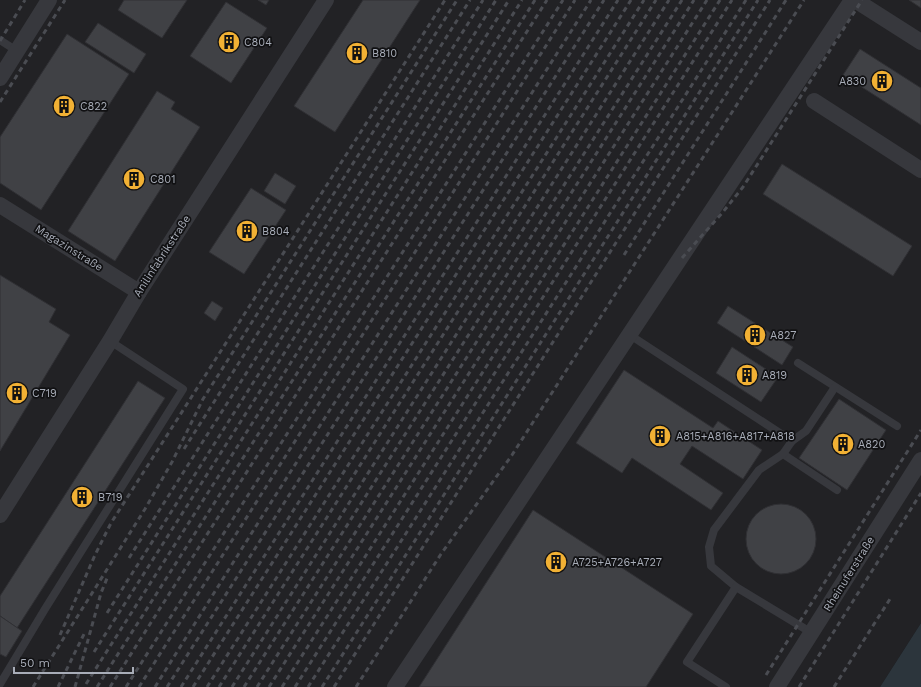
<svg xmlns="http://www.w3.org/2000/svg" width="921" height="687" font-family="'Work Sans',sans-serif">
	<rect width="100%" height="100%" fill="#161618"/>
	<path fill="#222225" d="M0,0H921V623L880,687H0Z"/>
	<path fill="#2c353c" d="M921,623V687H880Z"/>
	<g fill="#404145" stroke="#303034">
		<path d="M124,0H187L162,38L118,10Z"/>
		<path d="M258,0H269L266,5Z"/>
		<path d="M363,0H420L335,132L294,106Z"/>
		<path d="M909,0H921V8Z"/>
		<path d="M226,2L267,28L231,83L190,56Z"/>
		<path d="M98,23L146,54L134,73L85,42Z"/>
		<path d="M67,34L129,74L41,210L0,183V137Z"/>
		<path d="M860,49L921,88V125L843,75Z"/>
		<path d="M157,91L175,102L171,109L200,127L115,261L68,231Z"/>
		<path d="M782,164L912,246L893,276L763,194Z"/>
		<path d="M275,173L296,186L285,204L264,191Z"/>
		<path d="M251,188L286,210L244,274L209,252Z"/>
		<path d="M0,275L56,309L49,322L70,335L0,451Z"/>
		<path d="M212,301L223,308L215,321L204,313Z"/>
		<path d="M728,306L793,347L782,365L717,323Z"/>
		<path d="M732,347L778,377L761,402L716,373Z"/>
		<path d="M624,370L713,428L718,421L762,450L743,479L692,446L680,464L723,493L711,510L632,458L622,473L576,443Z"/>
		<path d="M138,381L165,398L17,628L0,616V596Z"/>
		<path d="M839,399L886,430L847,490L799,458Z"/>
		<circle cx="781" cy="539" r="35"/>
		<path d="M533,510L693,614L646,687H419Z"/>
		<path d="M0,616L22,631L6,657L0,654Z"/>
	</g>
	<g fill="none" stroke-linecap="round" stroke-linejoin="round">
		<g stroke="#37383d" stroke-width="8">
			<path d="M0,40L17,51"/>
			<path d="M636,339L792,441"/>
			<path d="M798,363L897,426"/>
			<path d="M783,454L837,490"/>
			<path d="M812,633L736,587L711,566L709,547L714,530L759,470L783,454L792,441L806,431L835,387"/>
			<path d="M0,684L45,609L183,389L110,341"/>
			<path d="M726,687L687,662L736,587"/>
		</g>
		<g stroke="#37383d" stroke-width="16">
			<path d="M855,0L921,42"/>
			<path d="M0,78L49,0"/>
			<path d="M814,101L921,170"/>
			<path d="M0,205L139,292"/>
			<path d="M0,515L110,341L139,292L326,0"/>
			<path d="M395,687L852,0"/>
			<path d="M777,687L921,460"/>
		</g>
		<g stroke="#4a4c52" stroke-width="3" stroke-dasharray="5 4" stroke-linecap="butt">
			<path d="M0,41L25,0"/>
			<path d="M0,102L65,0"/>
			<path d="M624,255L786,0"/>
			<path d="M682,258L723,212L743,187L862,0"/>
			<path d="M184,449L470,0"/>
			<path d="M129,558L483,0"/>
			<path d="M107,613L496,0"/>
			<path d="M60,635L95,555L111,523L445,0"/>
			<path d="M94,652L509,0"/>
			<path d="M766,675L921,430"/>
			<path d="M86,684L522,0"/>
			<path d="M33,687L145,509L172,462L203,399L457,0"/>
			<path d="M58,687L85,632"/>
			<path d="M75,687L101,593L108,576"/>
			<path d="M97,687L535,0"/>
			<path d="M110,687L547,0"/>
			<path d="M126,687L563,0"/>
			<path d="M139,687L575,0"/>
			<path d="M155,687L263,515L591,0"/>
			<path d="M167,687L604,0"/>
			<path d="M181,687L618,0"/>
			<path d="M193,687L631,0"/>
			<path d="M207,687L644,0"/>
			<path d="M219,687L656,0"/>
			<path d="M232,687L669,0"/>
			<path d="M244,687L682,0"/>
			<path d="M257,687L694,0"/>
			<path d="M269,687L707,0"/>
			<path d="M282,687L720,0"/>
			<path d="M295,687L732,0"/>
			<path d="M308,687L746,0"/>
			<path d="M322,687L758,0"/>
			<path d="M334,687L770,0"/>
			<path d="M356,687L441,554L512,455L804,0"/>
			<path d="M799,687L921,493"/>
			<path d="M834,687L890,599"/>
		</g>
	</g>
	<defs>
		<g id="building-disc" transform="scale(1.15)"><circle r="9.5" fill="#f2b134" stroke="#111113"/><path d="M-4-6H4V6H1V3H-1V6H-4ZM-2.5-4.3h1.7v1.8h-1.7ZM.8-4.3h1.7v1.8H.8ZM-2.5-1h1.7V.8h-1.7ZM.8-1h1.7V.8H.8Z" fill="#111"/></g>
	</defs>
	<g fill-rule="evenodd">
		<use href="#building-disc" x="229" y="42"/>
		<use href="#building-disc" x="357" y="53"/>
		<use href="#building-disc" x="882" y="81"/>
		<use href="#building-disc" x="64" y="106"/>
		<use href="#building-disc" x="134" y="179"/>
		<use href="#building-disc" x="247" y="231"/>
		<use href="#building-disc" x="755" y="335"/>
		<use href="#building-disc" x="747" y="375"/>
		<use href="#building-disc" x="17" y="393"/>
		<use href="#building-disc" x="660" y="436"/>
		<use href="#building-disc" x="843" y="444"/>
		<use href="#building-disc" x="82" y="497"/>
		<use href="#building-disc" x="556" y="562"/>
	</g>
	<g text-anchor="middle" dominant-baseline="central" stroke-width="3.5" stroke-linejoin="round" paint-order="stroke">
		<g font-size="11" fill="#a8adb8" stroke="#111113" text-anchor="start">
			<text x="244" y="42">C804</text>
			<text x="372" y="53">B810</text>
			<text x="866" y="81" text-anchor="end">A830</text>
			<text x="80" y="106">C822</text>
			<text x="150" y="179">C801</text>
			<text x="262" y="231">B804</text>
			<text x="770" y="335">A827</text>
			<text x="762" y="375">A819</text>
			<text x="32" y="393">C719</text>
			<text x="676" y="436">A815+A816+A817+A818</text>
			<text x="858" y="444">A820</text>
			<text x="98" y="497">B719</text>
			<text x="572" y="562">A725+A726+A727</text>
		</g>
		<g font-size="11" fill="#a8adb8" stroke="#111113">
			<text transform="translate(69 248) rotate(32)">Magazinstraße</text>
			<text transform="translate(162 256) rotate(-57)">Anilinfabrikstraße</text>
			<text transform="translate(849 574) rotate(-58)">Rheinuferstraße</text>
		</g>
	</g>
	<path d="M14 667v6h119v-6" fill="none" stroke="#a8adb8" stroke-width="2"/>
	<text x="20" y="667" font-size="12" fill="#a8adb8" stroke="#111113" stroke-width="3" paint-order="stroke">50 m</text>
</svg>
